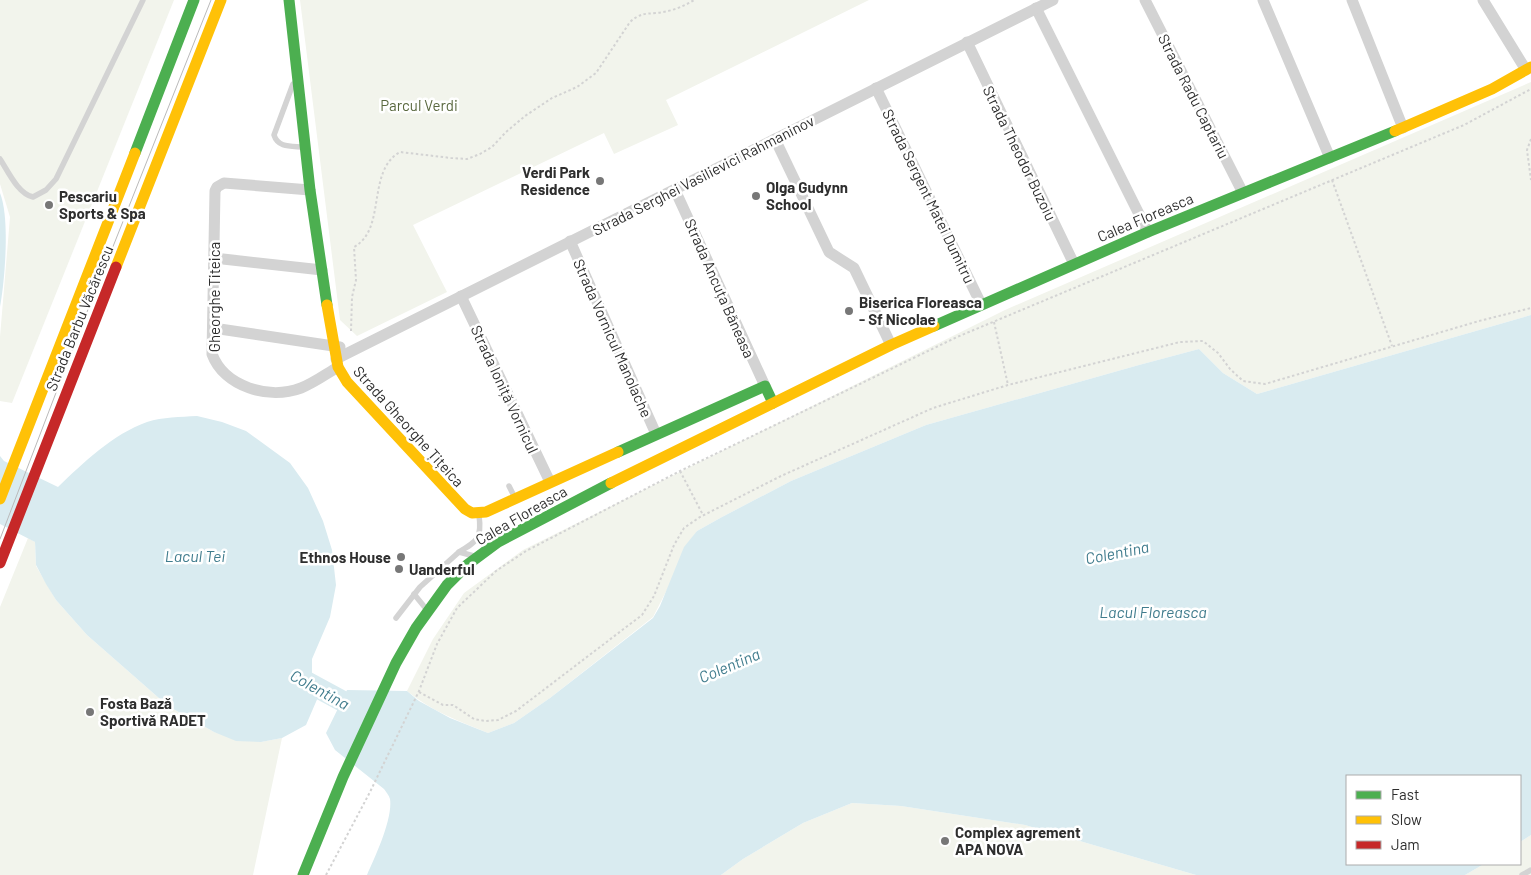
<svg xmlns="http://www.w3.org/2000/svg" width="1531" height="875" font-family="Barlow,sans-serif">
	<rect width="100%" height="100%" fill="#fff"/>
	<g fill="#f2f4ec">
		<path d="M0,0H174L12,403L0,401V337L10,217L0,184Z"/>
		<path d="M300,0H869L666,100L678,125L614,154L604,133L413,225L447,292L357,336L340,320Z"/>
		<path d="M1531,82V315L1257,394L1223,373L1199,349L1139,365L926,425L791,481L722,517L697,531L653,617L550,698L514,723L488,733C459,721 431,711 407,691L433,639L464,593L523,550L1005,310Z"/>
		<path d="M28,538L35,542L36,566L56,600L87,635L168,706L214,732L261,742L282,738L253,875H0V607Z"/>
		<path d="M852,803L901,806L1025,825L1196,875H721L743,859L803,823Z"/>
		<path d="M1531,835V875H1465L1484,864H1520V842Z"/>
	</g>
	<g fill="#d9ebf0">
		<path d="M0,193C10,218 5,279 0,307Z"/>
		<path d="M1531,315V835L1520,842V776H1347V864H1484L1465,875H1196L1025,825L901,806L852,803L803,823L743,859L721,875H367C375,857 393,819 390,799C389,795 386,792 384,789L335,750L326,733L347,690L407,691L419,701L450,718L488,733L514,723L550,698L653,618L660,606L684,547L697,531L722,517L791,481L926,425L1139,365L1199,349L1223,373L1257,394Z"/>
		<path d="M197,416L222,422L246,431L290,463L308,488L323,521L332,550L336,585L330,617L312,659V674L325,681L306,725L282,738L261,742L236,741L214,732L168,706L87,635L56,600L46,584L36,565L35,542L0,524V456L4,461L58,487C83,463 113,434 147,422C163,417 180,417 197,416Z"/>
	</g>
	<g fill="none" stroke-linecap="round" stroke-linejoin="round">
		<path stroke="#d9ebf0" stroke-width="21" d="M296,676L368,715"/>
		<g stroke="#d3d3d3" stroke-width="2" stroke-dasharray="2.5 2.5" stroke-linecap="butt">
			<path d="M1531,139L1527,150L1531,180"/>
			<path d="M1332,180L1392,346"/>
			<path d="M994,322L1008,385"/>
			<path d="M351,331L352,297L356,280L354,247C387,229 366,171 400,152L451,158L467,159L480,154L492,147L506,132L525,116L552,98L577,87L596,73L630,22C640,13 645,14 656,13C669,12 683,7 694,0"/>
			<path d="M680,471L703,515"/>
			<path d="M419,692L443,705H453L474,719L485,721L498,720L516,711L642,615L654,596L674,545L684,528L700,517L781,476L933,408L1008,385L1180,342L1203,341L1218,353L1230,369L1243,381L1265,384L1479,321L1531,308"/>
			<path d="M326,875L370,792L419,691L437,644L457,608L496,571L526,551L680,471L957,337L1464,125L1531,89"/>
		</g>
		<g stroke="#d3d3d3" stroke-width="5.5">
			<path d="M293,84L274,135C278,148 291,146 303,147"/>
			<path d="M0,159C8,171 18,194 33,197L46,190L56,179L143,0"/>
			<path d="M509,486L515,498"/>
			<path d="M459,552C478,541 482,538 479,515"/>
			<path d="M414,594L427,610"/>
			<path d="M396,618L420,587L459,552L474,556"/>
			<path d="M1522,875L1531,870"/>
		</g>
		<g stroke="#d3d3d3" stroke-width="11">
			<path d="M1145,0L1243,193"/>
			<path d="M1263,0L1330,158"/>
			<path d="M1352,0L1403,128"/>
			<path d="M1483,0L1526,70"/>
			<path d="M1036,8L1148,232"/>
			<path d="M967,42L1074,264"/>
			<path d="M876,88L981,304"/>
			<path d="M775,139L829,252L854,268L891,345"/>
			<path d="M310,190L224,183L217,187L215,191L212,354C224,387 269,400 301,388C314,383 326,374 338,367"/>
			<path d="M675,190L765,386"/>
			<path d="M570,241L656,434"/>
			<path d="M214,258L322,270"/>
			<path d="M461,296L550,482"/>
			<path d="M213,328L340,347"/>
			<path d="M336,359L1053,0"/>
		</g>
		<g stroke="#4caf50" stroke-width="11">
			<path d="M289,0L310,190L327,305"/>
			<path d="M135,153L194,0"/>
			<path d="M934,326L1148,232L1395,131"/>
			<path d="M618,452L765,386L773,403"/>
			<path d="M303,875L343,777L396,663L416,628L447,585L467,565L498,542L611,483"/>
		</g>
		<g stroke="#ffc107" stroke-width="11">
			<path d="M1395,131L1492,89L1531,67"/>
			<path d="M116,267L221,0"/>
			<path d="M327,305L338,367L347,382L465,509L472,513L486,512L618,452"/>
			<path d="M611,483L891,345L934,326"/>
			<path d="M0,499L135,153"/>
		</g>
		<path stroke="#c62828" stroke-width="11" d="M0,563L116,267"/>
		<path stroke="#bababa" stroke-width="1" d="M0,539L85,317L211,0"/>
	</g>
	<g fill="#777" stroke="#fff" stroke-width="2">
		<circle cx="600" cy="181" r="5"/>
		<circle cx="756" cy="196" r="5"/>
		<circle cx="49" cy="205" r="5"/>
		<circle cx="849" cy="311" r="5"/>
		<circle cx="401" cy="557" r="5"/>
		<circle cx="399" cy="569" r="5"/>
		<circle cx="90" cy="712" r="5"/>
		<circle cx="945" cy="841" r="5"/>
	</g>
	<g text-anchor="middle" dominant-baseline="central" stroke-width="5" stroke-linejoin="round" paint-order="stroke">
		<g font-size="15" fill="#2e2e2e" stroke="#fff">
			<text transform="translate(1194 96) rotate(63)">Strada Radu Captariu</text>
			<text transform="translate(1020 153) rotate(64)">Strada Theodor Buzoiu</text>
			<text transform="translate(703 175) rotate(-27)">Strada Serghei Vasilievici Rahmaninov</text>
			<text transform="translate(929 196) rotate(64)">Strada Sergent Matei Dumitru</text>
			<text transform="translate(1145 217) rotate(-23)">Calea Floreasca</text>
			<text transform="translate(720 288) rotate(66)">Strada Ancuța Băneasa</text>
			<text transform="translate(214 297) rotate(-90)">Gheorghe Titeica</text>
			<text transform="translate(79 318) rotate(-68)">Strada Barbu Văcărescu</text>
			<text transform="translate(613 338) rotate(66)">Strada Vornicul Manolache</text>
			<text transform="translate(505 389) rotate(65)">Strada Ioniță Vornicul</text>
			<text transform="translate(409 426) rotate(48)">Strada Gheorghe Țițeica</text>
			<text transform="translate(521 515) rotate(-30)">Calea Floreasca</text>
		</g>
		<g font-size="15" fill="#59683e" stroke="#fff">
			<text x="419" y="105">Parcul Verdi</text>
		</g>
		<g font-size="15" font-weight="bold" fill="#2e2e2e" stroke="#fff" text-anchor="start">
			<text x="590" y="172" text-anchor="end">Verdi Park<tspan x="590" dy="17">Residence</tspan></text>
			<text x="766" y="187">Olga Gudynn<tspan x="766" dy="17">School</tspan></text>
			<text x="59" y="196">Pescariu<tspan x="59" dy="17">Sports &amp; Spa</tspan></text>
			<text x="859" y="302">Biserica Floreasca<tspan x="859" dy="17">- Sf Nicolae</tspan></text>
			<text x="391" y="557" text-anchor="end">Ethnos House</text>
			<text x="409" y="569">Uanderful</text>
			<text x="100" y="703">Fosta Bază<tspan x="100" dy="17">Sportivă RADET</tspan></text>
			<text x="955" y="832">Complex agrement<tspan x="955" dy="17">APA NOVA</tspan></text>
		</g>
		<g font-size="16" font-style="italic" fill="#407c8d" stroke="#fff">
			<text transform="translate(1117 552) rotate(-11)">Colentina</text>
			<text x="195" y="555">Lacul Tei</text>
			<text x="1153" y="611">Lacul Floreasca</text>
			<text transform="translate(729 665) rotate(-23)">Colentina</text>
			<text transform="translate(320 689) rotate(29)">Colentina</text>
		</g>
	</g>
	<rect x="1346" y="775" width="175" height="90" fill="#ffffff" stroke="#ababab"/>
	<rect x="1356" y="791" width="25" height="8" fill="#4caf50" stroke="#ababab"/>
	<text x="1391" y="800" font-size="15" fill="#2e2e2e">Fast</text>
	<rect x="1356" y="816" width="25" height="8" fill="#ffc107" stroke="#ababab"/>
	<text x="1391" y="825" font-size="15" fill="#2e2e2e">Slow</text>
	<rect x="1356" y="841" width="25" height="8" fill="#c62828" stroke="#ababab"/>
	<text x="1391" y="850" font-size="15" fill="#2e2e2e">Jam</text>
</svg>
